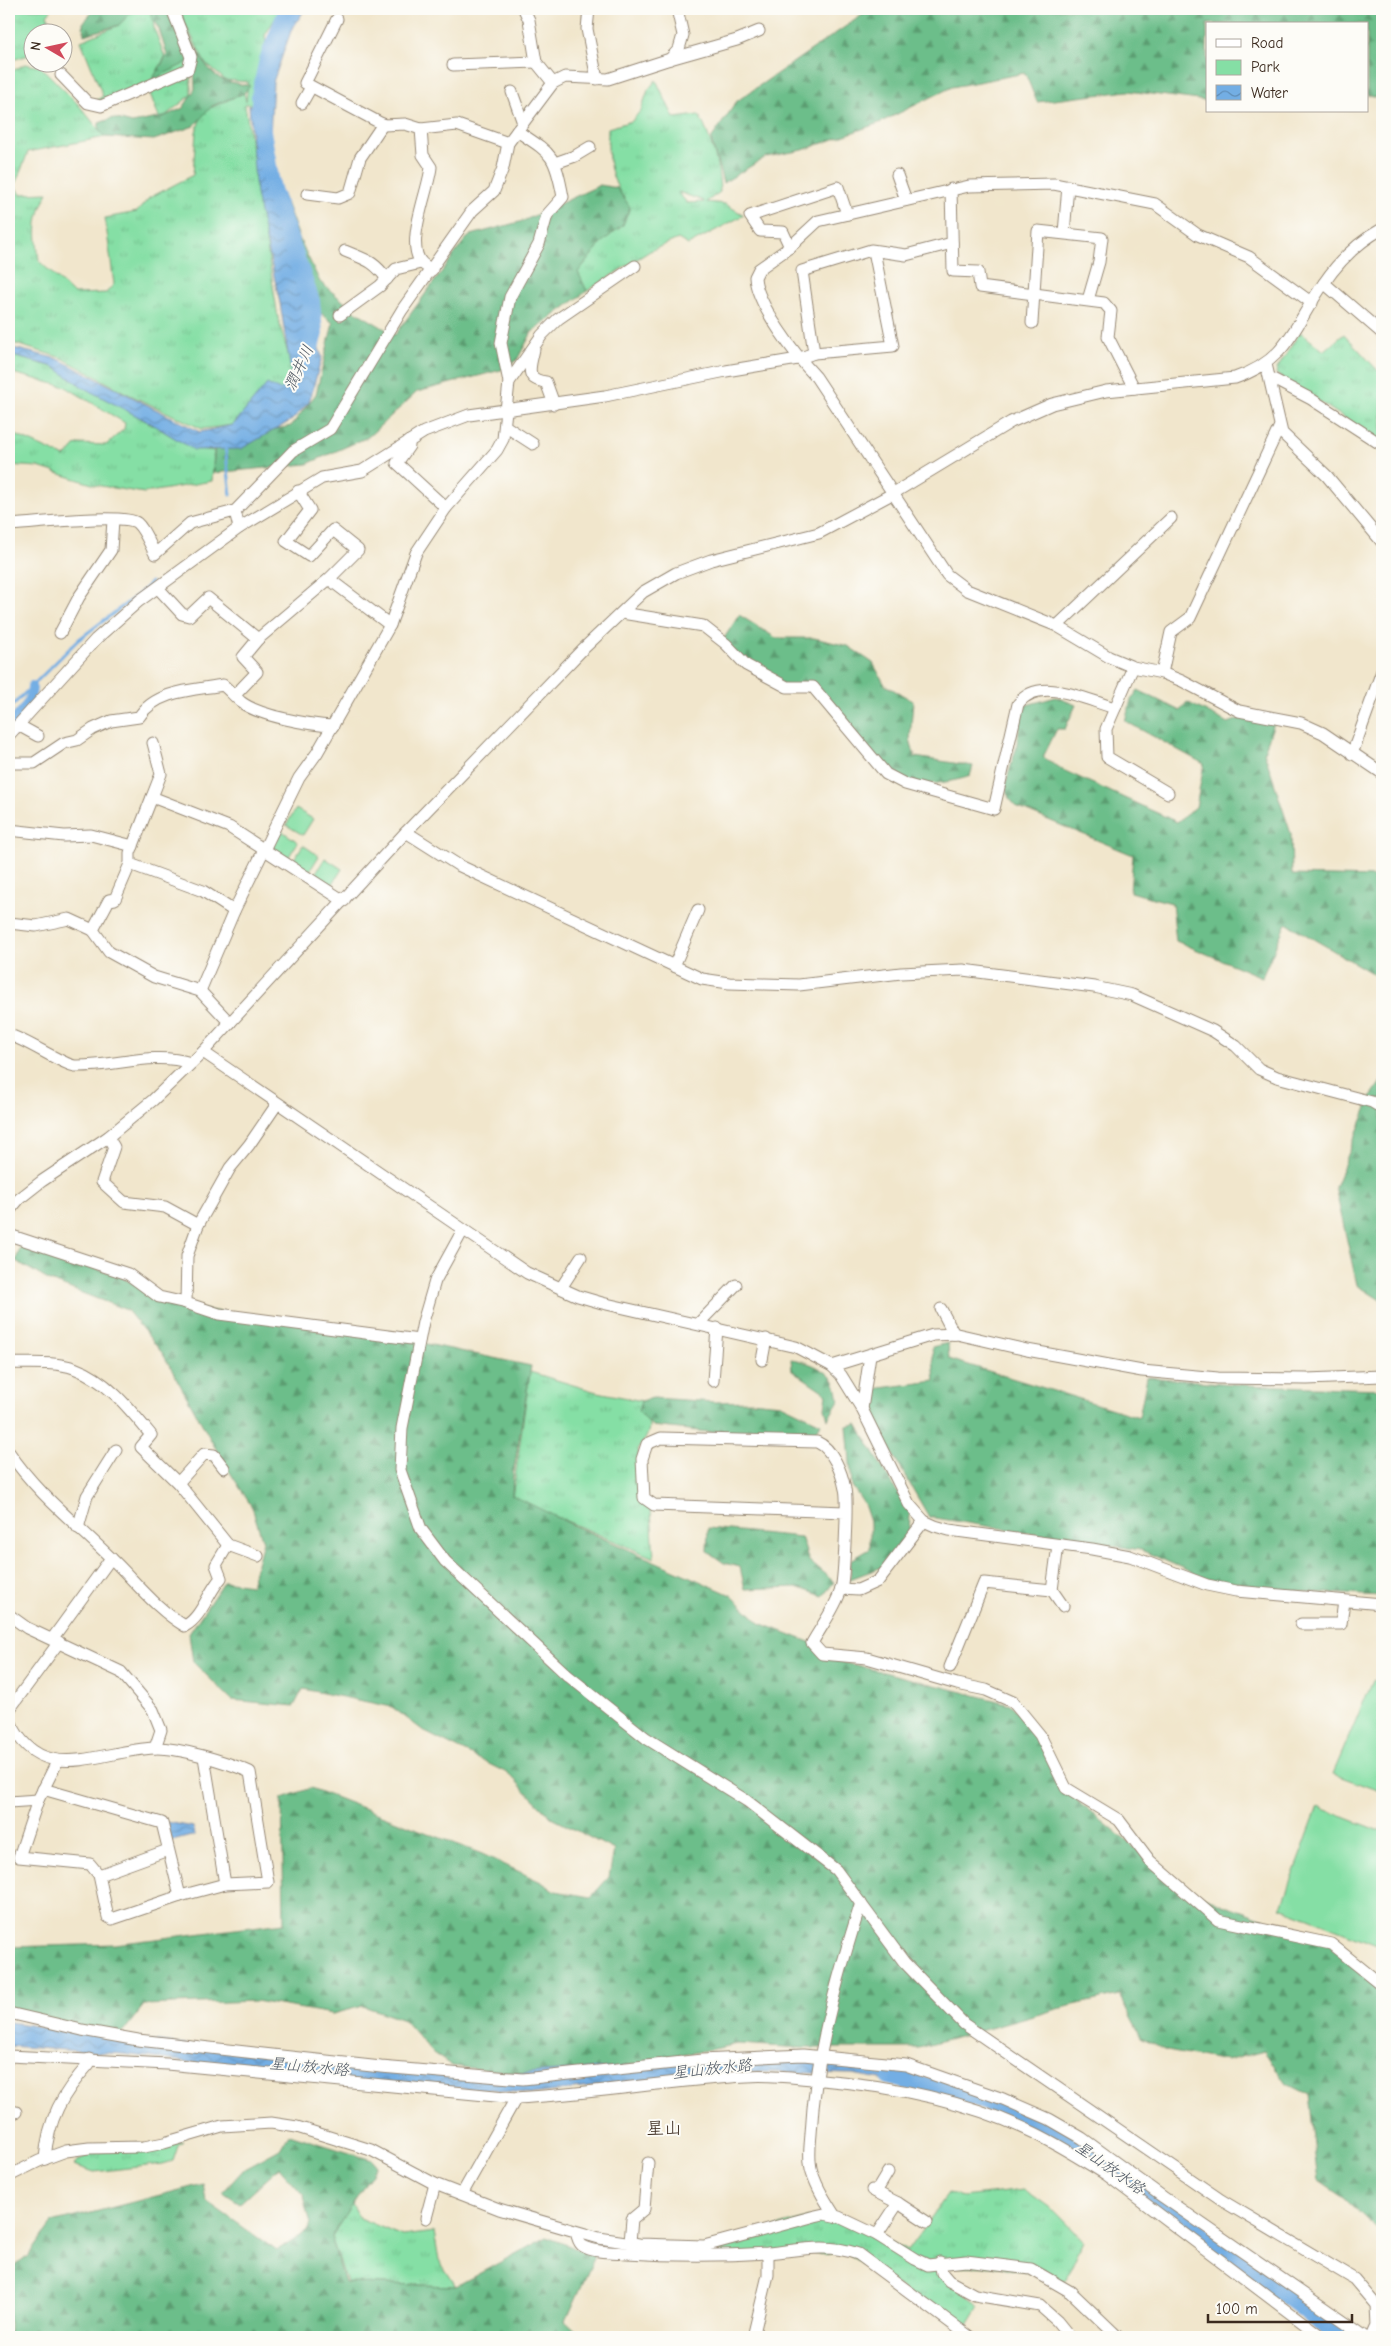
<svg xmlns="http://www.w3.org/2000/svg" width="1391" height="2346" font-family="'Comic Neue','Klee One',sans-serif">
	<defs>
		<pattern id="grass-tufts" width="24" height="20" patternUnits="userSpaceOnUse" patternTransform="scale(1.25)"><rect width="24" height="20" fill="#85dfa5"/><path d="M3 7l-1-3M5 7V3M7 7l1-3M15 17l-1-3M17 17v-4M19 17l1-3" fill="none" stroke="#74c08e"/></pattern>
		<pattern id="forest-firs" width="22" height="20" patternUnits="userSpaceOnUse" patternTransform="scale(1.25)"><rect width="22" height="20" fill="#6cbe8a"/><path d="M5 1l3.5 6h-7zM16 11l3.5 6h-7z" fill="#5a9b70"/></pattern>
		<pattern id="water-waves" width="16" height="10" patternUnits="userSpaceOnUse" patternTransform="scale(1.25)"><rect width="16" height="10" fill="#73aee4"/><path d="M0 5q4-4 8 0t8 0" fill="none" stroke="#608eb8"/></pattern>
	</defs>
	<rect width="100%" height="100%" fill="#fdfcf7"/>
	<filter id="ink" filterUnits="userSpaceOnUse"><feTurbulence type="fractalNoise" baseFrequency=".02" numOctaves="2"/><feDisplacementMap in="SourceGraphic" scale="10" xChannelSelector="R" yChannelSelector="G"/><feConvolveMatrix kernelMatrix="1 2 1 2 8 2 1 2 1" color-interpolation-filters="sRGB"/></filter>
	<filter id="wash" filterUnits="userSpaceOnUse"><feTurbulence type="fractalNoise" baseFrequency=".0096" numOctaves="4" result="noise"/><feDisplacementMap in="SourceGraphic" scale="20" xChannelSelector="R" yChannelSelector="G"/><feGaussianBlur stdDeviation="1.12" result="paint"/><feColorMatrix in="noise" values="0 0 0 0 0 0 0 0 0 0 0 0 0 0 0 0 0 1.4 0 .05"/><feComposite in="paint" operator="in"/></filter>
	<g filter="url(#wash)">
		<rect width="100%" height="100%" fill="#f1e6cc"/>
		<g fill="url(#grass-tufts)" stroke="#608462" fill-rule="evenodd">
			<path d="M9,9H52L47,15L55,32H32V54L9,61Z"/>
			<path d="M134,9H152L154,28L165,57L154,77L191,57V95L160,120L146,83L91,104L103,96L81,41L119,25Z"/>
			<path d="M178,9H281L265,35L267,57L261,104H245L278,318L294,375L281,391L267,385L233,425L202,429L126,393L62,358L9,342V73L25,64L41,67L78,104L105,137L28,152L15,186L20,194L48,193C33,219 36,233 39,261L74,294L106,293L114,284L105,218L137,212L149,198L193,175L196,132L203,111L244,93L246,101L248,82L225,80L205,63Z"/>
			<path d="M656,80L674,118L699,115C712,141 719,163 720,192L706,202L725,204L744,215L688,245L678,239L650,251L587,291L577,273L603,241L621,227L630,208C610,179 607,163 608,128L632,121L641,110L648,90ZM678,192L704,201V202L687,203Z"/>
			<path d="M1300,332L1324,351L1344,334L1382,375V442L1276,374L1277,369Z"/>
			<path d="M9,355L54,367L192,448L214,451L212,481L144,493L95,485L38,467L9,465V432L65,457L77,444L106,445L124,429L125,423L66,387L9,372Z"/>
			<path d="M530,1372L593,1391L642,1401C650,1424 654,1429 638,1449L647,1503L651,1510L654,1558L512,1498Z"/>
			<path d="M183,2142L178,2146L173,2161L163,2164L94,2172L74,2165L90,2153Z"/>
			<path d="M1024,2190L1056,2213L1083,2241L1065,2281L1002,2267L941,2266L979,2307L965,2330L846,2253L712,2255L716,2244L815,2216L839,2217L907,2251L948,2194L963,2197Z"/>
			<path d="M352,2204L359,2218L402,2236L434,2232L439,2260L456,2286L347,2283L331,2237Z"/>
		</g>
		<g fill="url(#forest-firs)" stroke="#547454">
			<path d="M95,9H134L119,25L84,35L83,23Z"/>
			<path d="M151,9H180C185,28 203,73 224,80C232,83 242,84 250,86L244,93L212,106L194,126L154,140L105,137L99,130V123L113,118L132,123L163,117L183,108L195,89L194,59L152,80L167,55L159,29L151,17Z"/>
			<path d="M871,9H1382V100L1367,95V24H1207V101L1128,91L1037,102L1025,73L952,87L879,123L803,150L766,157L723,183L711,139L737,101Z"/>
			<path d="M276,180L286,202L300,240L320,282L355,311L395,335L465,240L471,235L523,221L600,185L617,188L630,207L623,225L603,241L578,272L587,291L532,332L517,360L501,370L417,392L368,437L307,464L213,473L215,442L291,426L316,394L333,323L295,292L263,200Z"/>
			<path d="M739,615L776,638H814L848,646L873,663L885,685L913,701L910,739L915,757L973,766L970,776C959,781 918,787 906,784C885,780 829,706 813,687H787L721,643Z"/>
			<path d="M1138,690L1180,711L1187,702L1228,723L1245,717L1274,723L1264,752L1291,834L1292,875L1376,877L1382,882V979L1286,923L1262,977L1176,941L1172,903L1130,892L1133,855L1017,807L1009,798L1005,786L1016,749L1023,706L1056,697L1076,705L1065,729H1057L1043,757L1065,771L1177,822L1196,807L1204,764L1125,721L1131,700Z"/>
			<path d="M1382,1080V1301L1357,1285L1335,1187L1372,1095Z"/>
			<path d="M20,1248L115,1274L174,1305L394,1337L531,1366L513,1476L512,1495L575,1526L731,1595L760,1623L812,1643L820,1656L1010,1704L1034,1727L1062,1788L1187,1891L1338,1946L1382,1984V2234L1344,2198L1319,2181L1309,2095L1287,2084L1264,2051L1226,2061L1167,2050L1141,2037L1119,1995L1065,2007L919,2048H801L738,2044L595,2072L531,2074L452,2066L433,2053L404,2020L363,2006L333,2014L255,2001L144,2005L117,2040L9,2013V1947L115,1944L284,1923L282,1798L311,1788L482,1854L541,1882L555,1891L591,1897L609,1877L614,1850L552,1818L509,1774L425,1732L392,1707L303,1689L294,1706L232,1700L193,1662L189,1634L224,1581L251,1585L263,1542L252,1507L221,1458L163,1354L127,1310L50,1281L16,1261Z"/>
			<path d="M948,1343L949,1359L1139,1417L1147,1377L1245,1385L1382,1389V1596L1271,1590L1207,1579L1141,1550L929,1517L874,1422L873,1389L935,1381L932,1347Z"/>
			<path d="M791,1359C805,1361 826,1368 834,1381C837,1387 838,1395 839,1401L828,1419L825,1408L827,1394L792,1370Z"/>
			<path d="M653,1398L715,1402L751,1401L781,1404L821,1423L815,1434L708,1432L652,1426L638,1411L641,1401Z"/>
			<path d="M857,1424L910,1514L909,1534L882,1567L850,1579L851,1560L870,1549V1522L864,1504L852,1486L847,1426Z"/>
			<path d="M708,1528L801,1537L809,1561L834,1582L823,1596L796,1587L745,1589L740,1567L724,1563L707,1551Z"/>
			<path d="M289,2134L372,2160L377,2166L331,2237L345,2283L456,2286L547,2237L595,2256L566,2321L583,2337H9V2271L27,2257L52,2223L203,2184L206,2201L277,2251L307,2231L311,2224L304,2196L279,2167L240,2203L223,2192L245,2168L280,2149Z"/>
		</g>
		<g fill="#85dfa5" stroke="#608462">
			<path d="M296,809L313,819L303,835L286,825Z"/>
			<path d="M282,831L298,842L288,858L272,847Z"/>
			<path d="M303,845L319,856L309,872L292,862Z"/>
			<path d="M325,858L342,869L332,885L315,874Z"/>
			<path d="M1373,1680L1382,1683V1792L1333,1774Z"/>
			<path d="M1318,1807L1382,1832V1947L1281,1907Z"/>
		</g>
		<g fill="url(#water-waves)" stroke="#576c81">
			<path d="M284,9H305L291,31L273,82L267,190L322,357L309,402L292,420L241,449L194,450L152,424L84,388L54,367L9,355V347L58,359L200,432L233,425L267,384L280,390L292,379L280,303L256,194L249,105L260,107L265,142L268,41Z"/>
			<path d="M167,1822L193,1827L195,1835L172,1841Z"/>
			<path d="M9,2022L83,2033L461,2077L705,2062L831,2060L875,2069L918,2074L907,2084L853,2074L723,2071L532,2094L489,2089L367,2084L123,2054L9,2046Z"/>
		</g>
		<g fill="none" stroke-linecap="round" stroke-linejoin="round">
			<g stroke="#73aee4" stroke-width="3">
				<path d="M225,446L231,495"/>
				<path d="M9,709L78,640L139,594L151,582"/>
			</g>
			<path stroke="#73aee4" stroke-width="10" d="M9,726C20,714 32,703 32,686"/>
			<g stroke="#73aee4" stroke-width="18">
				<path d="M288,9L268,60L260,96L262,131L272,189L311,301L314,333L307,358"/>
				<path d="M889,2076L974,2098L1011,2110L1087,2149L1342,2337"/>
			</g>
		</g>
	</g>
	<g filter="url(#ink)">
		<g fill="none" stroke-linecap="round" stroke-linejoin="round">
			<g stroke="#968875" stroke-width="13">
				<g id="minor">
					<path d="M524,9L529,20L536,62L553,83"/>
					<path d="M589,9L587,29L597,79"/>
					<path d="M337,19L305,83L384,125L405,124L421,129L457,125L508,143"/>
					<path d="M670,59L737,40L759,31"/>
					<path d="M453,65L536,62"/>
					<path d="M61,75L88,103L101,106L188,69L191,57L172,9"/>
					<path d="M512,92L523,123"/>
					<path d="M302,103L311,87"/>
					<path d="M421,129L423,155L431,167C429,190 404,245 422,263C425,266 429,268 432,270"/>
					<path d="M555,163L575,156L590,147"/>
					<path d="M897,175L906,200"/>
					<path d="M951,189L953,271L978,272L980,287L1104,303L1111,311L1108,337L1134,388"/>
					<path d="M307,194L338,198L350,193L360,158L383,124"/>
					<path d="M1064,233L1068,186"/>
					<path d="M790,247L783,232L760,231L750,216L838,187L847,214"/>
					<path d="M345,251C366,260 373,260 387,279"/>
					<path d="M1324,283L1382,333"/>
					<path d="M1312,303L1249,257L1198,235L1155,204L1054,184L969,186L818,221L790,247L759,269L755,277C756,304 797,357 816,377L947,575L967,590L1057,626L1109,657L1133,667L1162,673L1182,681L1239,711L1301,723L1323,733L1382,773"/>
					<path d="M340,315L380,286L396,269L421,263"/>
					<path d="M1032,323L1038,231L1102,238L1099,262L1088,300"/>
					<path d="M534,349C531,365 523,380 546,382L554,404"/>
					<path d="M814,353L802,271L871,250L906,255L952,243"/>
					<path d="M1266,364L1282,433L1327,476L1382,542"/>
					<path d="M1271,378L1311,399L1382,445"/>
					<path d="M509,382L501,343L510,297L539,244L547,215L563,197C555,154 552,154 517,131"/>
					<path d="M505,426L533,444"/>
					<path d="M409,441V446L397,463L446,508"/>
					<path d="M298,491L310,510L286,541L309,556L333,530L358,550L329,579"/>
					<path d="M9,525C29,524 125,513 137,523C145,530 150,545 155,554L190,523L235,511"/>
					<path d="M239,528L235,511L293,451L330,429L402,310L472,211L494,191L503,168L508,143L553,83L565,77L608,79L670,59L679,49L683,35L677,9"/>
					<path d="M158,588L182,614L189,616L208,598L258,639L243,657L257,672L235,695"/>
					<path d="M622,613L703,626L726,644L746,665L787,687H813L886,774L905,784L994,809L1018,704C1039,675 1086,700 1115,708"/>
					<path d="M1057,626L1171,518"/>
					<path d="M60,633L79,597L111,550L113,520"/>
					<path d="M258,639L329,579L390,625"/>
					<path d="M1133,667L1106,729L1107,757L1168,793"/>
					<path d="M1162,673L1171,632L1190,618L1279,428"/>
					<path d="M18,725L38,736"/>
					<path d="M9,735L96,639L139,601L239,528L322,478L362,471L424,432L469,415L605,396L726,371L798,359L814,353L893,346L874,251"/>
					<path d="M1352,754L1382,671"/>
					<path d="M9,763H34L64,743L77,740L93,729L111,721L139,717C156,690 195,690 223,685C229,690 235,697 241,702C259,716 310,725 333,726"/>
					<path d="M152,797L161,774L153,743"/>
					<path d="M9,830L64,836L91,835L133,846"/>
					<path d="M406,832L458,865L702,979L729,983L799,985L901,973L963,970L1094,987L1132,995L1213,1031L1236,1046L1259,1069L1277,1077L1372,1102L1382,1108"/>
					<path d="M130,864L115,899L109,900L93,930L109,952L154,977L200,991L230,1023"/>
					<path d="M234,911L203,891L130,864V853L152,797L229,827L344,901"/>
					<path d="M9,923L36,926L69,919L93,930"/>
					<path d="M674,966L698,910"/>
					<path d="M200,991L234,911L299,778L317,753L390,625L416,553L446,508L497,450L503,439L509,382L542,335L558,319L635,266"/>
					<path d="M9,1035C27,1040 63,1065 75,1066C115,1067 152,1051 191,1063"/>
					<path d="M203,1052L527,1273L578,1296L602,1303L796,1347L832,1366L841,1375L862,1409L909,1504L924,1521L935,1526L949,1530L1092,1549L1130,1556L1207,1585L1236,1591L1382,1604"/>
					<path d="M277,1104L249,1145L230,1168L198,1225L187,1256L186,1303L219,1314L419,1340"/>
					<path d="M108,1137L114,1147L102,1182L124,1202L165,1207L198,1225"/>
					<path d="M9,1211L19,1199L42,1181L108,1137L153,1100L203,1052L406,832L582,650L643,592L676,573L711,560L819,533L892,494L1011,422L1052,404L1106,391L1235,378C1289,360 1294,325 1324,283C1339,261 1358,242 1382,229"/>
					<path d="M463,1230L435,1281L423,1322L402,1428L400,1470L421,1529L445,1561L567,1675L646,1738L747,1801L836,1870L904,1962L964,2024L1221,2200L1354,2279L1376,2305L1377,2326L1372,2337"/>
					<path d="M9,1235L128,1274L159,1297L186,1303"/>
					<path d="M561,1288L581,1257"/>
					<path d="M941,1309L954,1334"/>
					<path d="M699,1323L736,1285"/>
					<path d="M762,1360L766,1339"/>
					<path d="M9,1363C29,1364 54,1361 74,1368C107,1380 129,1408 151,1435L141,1447L178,1483L228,1545"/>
					<path d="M832,1366L933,1335L957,1334L1027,1350L1142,1371L1218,1378L1307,1379L1382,1376"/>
					<path d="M713,1381L717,1328"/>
					<path d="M862,1409L870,1355"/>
					<path d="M9,1452C37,1494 77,1524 112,1559C135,1581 157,1610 185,1626C202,1617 208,1592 221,1578L216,1565L228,1545L258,1556"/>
					<path d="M178,1483L204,1454L214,1455L224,1468"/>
					<path d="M845,1512L654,1505L644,1498L642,1459L647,1444L661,1438L817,1442C833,1449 842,1473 845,1489C848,1499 844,1578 841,1589C837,1605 821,1627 812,1643L822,1654L867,1658L957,1684L986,1690L1013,1702L1040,1735L1066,1788L1119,1820L1150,1861L1218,1920L1331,1944L1382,1985"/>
					<path d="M78,1528L87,1496L116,1450"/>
					<path d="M841,1589L858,1590L878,1581L924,1521"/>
					<path d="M1052,1590L1063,1606"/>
					<path d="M9,1615L27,1628L121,1672L153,1710L161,1730L155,1748"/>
					<path d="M1301,1624H1341L1344,1601"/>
					<path d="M52,1639L111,1558"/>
					<path d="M950,1667L984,1583L1052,1590L1058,1545"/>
					<path d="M9,1710L59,1642"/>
					<path d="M9,1719C39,1788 97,1751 154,1748C178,1747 227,1762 250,1772L268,1882L225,1884L180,1896L162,1823L43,1789"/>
					<path d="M204,1757L225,1884"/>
					<path d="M57,1762L38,1800L19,1857L90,1864L99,1875L108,1917L112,1919L180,1896"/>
					<path d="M9,1802L38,1800"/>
					<path d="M99,1875L168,1850"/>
					<path d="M9,2013L82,2030L138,2040L381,2067L523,2079L702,2060L803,2055L906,2065L1003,2099L1049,2119L1082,2138L1163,2197L1366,2337"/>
					<path d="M9,2056L167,2064L516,2098C593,2094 670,2080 747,2076C773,2074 797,2078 822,2080C893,2086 963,2100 1028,2130C1055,2142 1081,2159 1107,2175L1322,2337"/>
					<path d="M9,2111L16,2112"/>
					<path d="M45,2159C48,2119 62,2094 89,2064V2059"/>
					<path d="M9,2176L39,2161L66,2151L89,2148L144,2147L164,2143L222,2126L271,2123L297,2127L371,2150L435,2184L499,2209L599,2238L639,2244L704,2246L815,2216L824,2214L839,2217L877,2235L915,2259L928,2265L966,2261L1031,2269L1071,2292L1118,2337"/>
					<path d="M872,2190L898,2203L877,2235"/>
					<path d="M876,2192L888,2172"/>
					<path d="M462,2194L516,2098"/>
					<path d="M898,2203L927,2222"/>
					<path d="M835,2216C826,2202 817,2188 812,2172C808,2160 810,2146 811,2134C815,2056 837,1978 861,1903"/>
					<path d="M426,2218L435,2184"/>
					<path d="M576,2233C578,2237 578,2243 583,2246C594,2253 614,2252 627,2253C674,2256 721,2256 768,2253C799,2250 827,2243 858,2254L970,2337"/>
					<path d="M630,2242L632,2219L644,2209L648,2163"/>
					<path d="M940,2262L942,2273L949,2281L975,2295L1040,2306L1057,2321L1070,2337"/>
					<path d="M753,2337L768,2275V2253"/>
				</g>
			</g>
			<use href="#minor" stroke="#fff" stroke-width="11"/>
		</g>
	</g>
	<g text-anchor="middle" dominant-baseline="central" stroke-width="4" stroke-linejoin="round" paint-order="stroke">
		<g font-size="16" font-style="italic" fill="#4f5863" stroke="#fdfcf7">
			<text transform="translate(299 368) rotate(-65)">潤井川</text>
			<text transform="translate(309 2067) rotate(5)">星山放水路</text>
			<text transform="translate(712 2069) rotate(-6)">星山放水路</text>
			<text transform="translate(1110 2168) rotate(35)">星山放水路</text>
		</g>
		<g font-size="18" fill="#3b2a1e" stroke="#fdfcf7">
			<text x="664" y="2128">星山</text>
		</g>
	</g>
	<rect width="1391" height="2346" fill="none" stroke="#fdfcf7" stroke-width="30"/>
	<rect x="1206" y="22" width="162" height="90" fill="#fdfcf7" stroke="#afa8a0"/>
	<rect x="1216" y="39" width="25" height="8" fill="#ffffff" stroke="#afa8a0"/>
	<text x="1251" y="48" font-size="15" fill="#3b2a1e">Road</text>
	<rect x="1216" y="60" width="25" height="15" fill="#85dfa5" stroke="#afa8a0"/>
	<text x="1251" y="72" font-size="15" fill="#3b2a1e">Park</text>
	<rect x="1216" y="85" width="25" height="15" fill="url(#water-waves)" stroke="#afa8a0"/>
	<text x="1251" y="98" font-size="15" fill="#3b2a1e">Water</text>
	<g transform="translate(48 48) rotate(279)"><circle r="24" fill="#fdfcf7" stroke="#afa8a0"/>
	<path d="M0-4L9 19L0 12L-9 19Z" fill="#d1495b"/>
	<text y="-8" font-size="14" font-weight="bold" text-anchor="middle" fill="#3b2a1e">N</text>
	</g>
	<path d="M1208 2314v8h144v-8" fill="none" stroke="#3b2a1e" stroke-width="2.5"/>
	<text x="1216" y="2314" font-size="15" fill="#3b2a1e" stroke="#fdfcf7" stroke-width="4" paint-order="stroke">100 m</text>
</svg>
